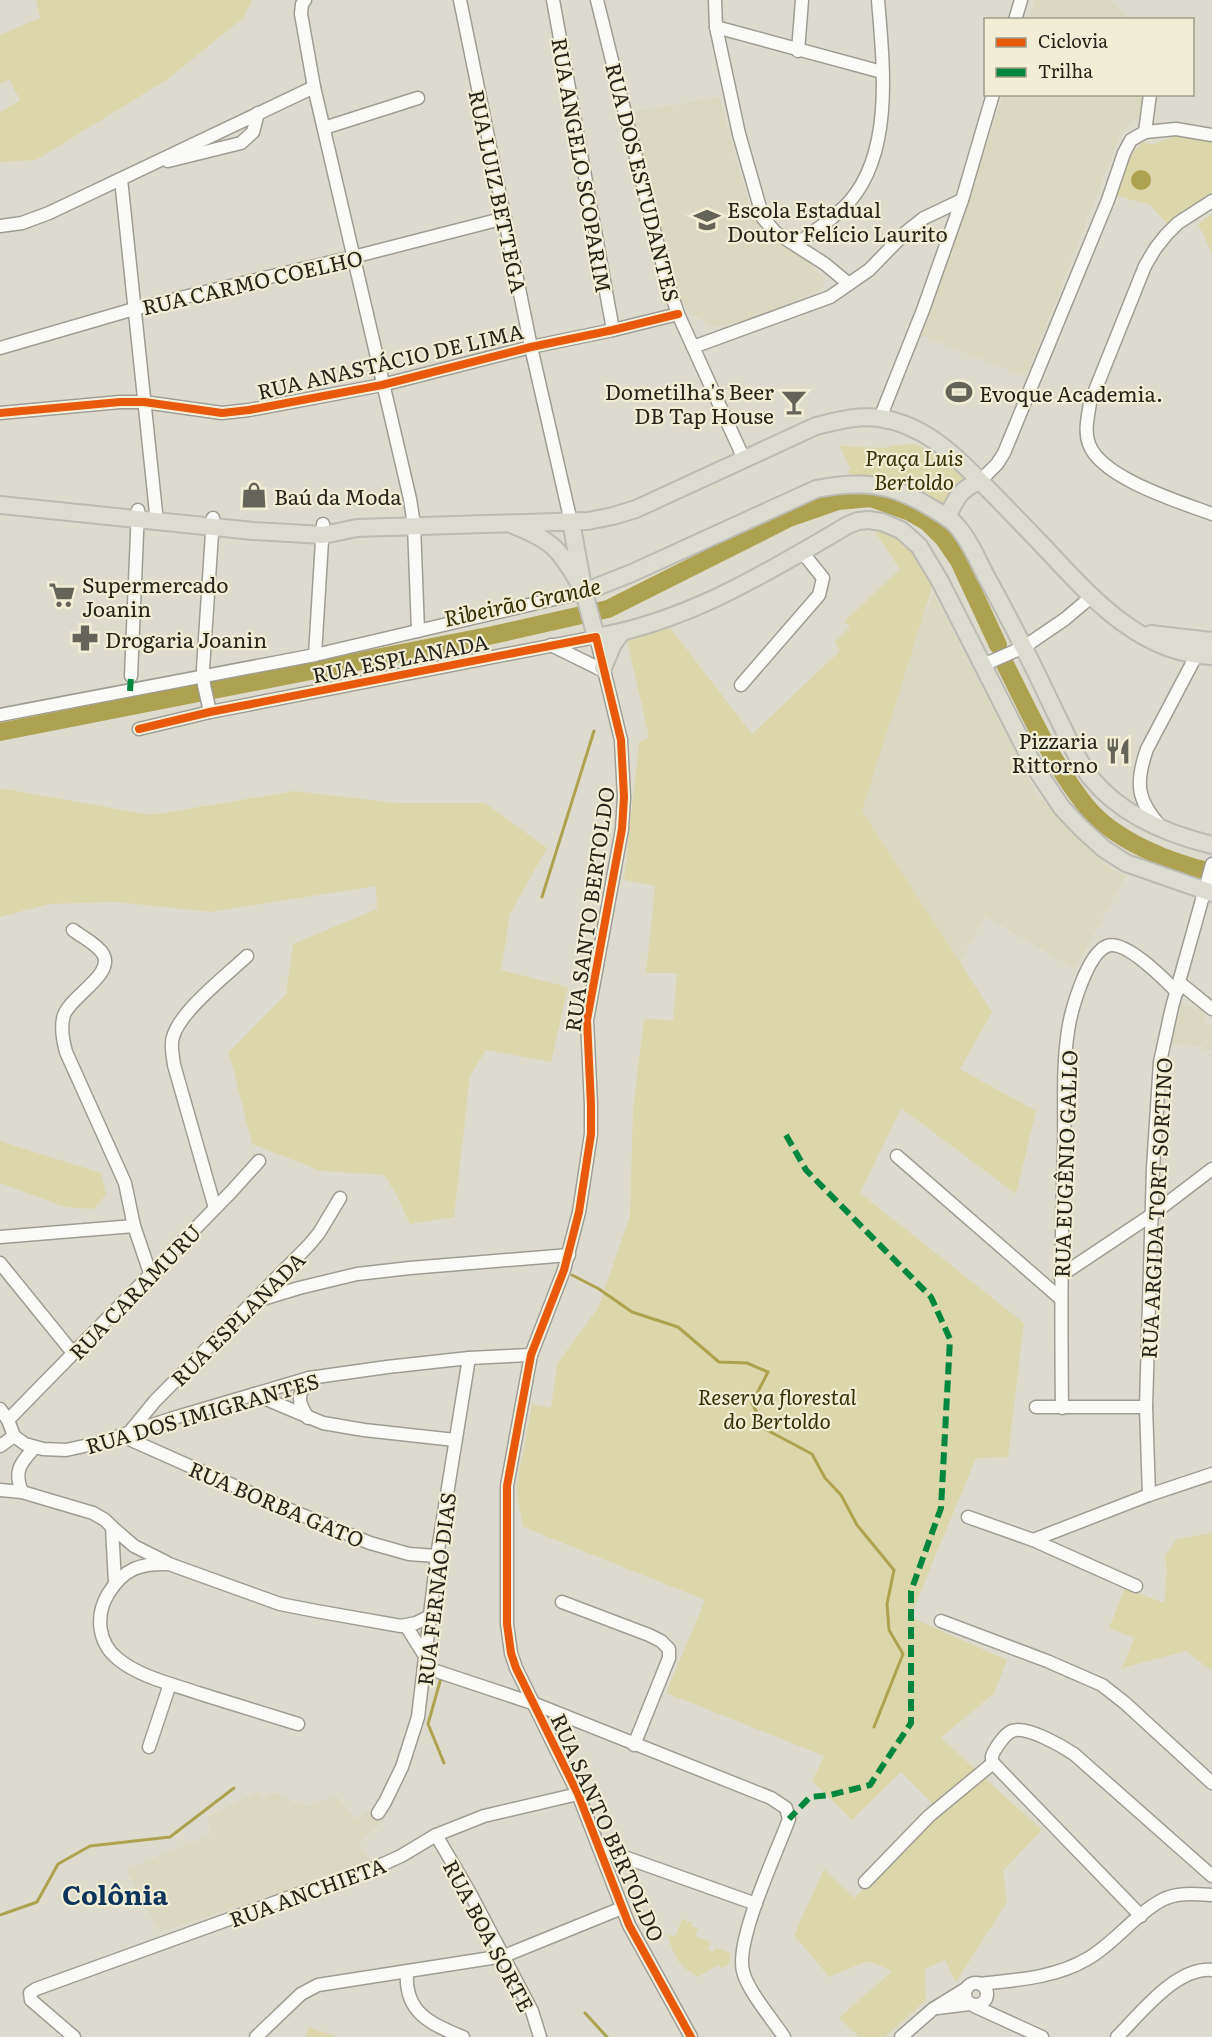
<svg xmlns="http://www.w3.org/2000/svg" width="1212" height="2037" font-family="Literata,serif">
	<rect width="100%" height="100%" fill="#dddbce"/>
	<g fill="#dbd8c1">
		<path d="M1035,0H1111L1127,19H1029Z"/>
		<path d="M1003,95H1142L1140,115L1130,122L1120,135L1026,377L921,335Z"/>
		<path d="M719,97L749,205L766,235L806,260L825,279L824,286L816,292L743,321L715,327L689,313L675,290L630,113Z"/>
		<path d="M934,593L1036,793L1090,851L1113,870L1126,875L1075,969L985,916L960,962L862,811L880,619L921,622Z"/>
		<path d="M1181,1005L1205,1009L1204,1024L1212,1025V1050H1203V1046L1171,1044Z"/>
		<path d="M259,1791L263,1799L275,1793L305,1807L336,1796L357,1819L372,1809L383,1821L358,1845L371,1862L160,1932L126,1870L210,1835L207,1817Z"/>
	</g>
	<g fill="#dcd7ab">
		<path d="M36,0H252L243,18L168,79L36,160L0,162V112L20,100L9,79L0,84V35L40,18Z"/>
		<path d="M1187,131L1212,137V196L1168,225L1150,205L1114,195L1128,157L1143,142L1152,145Z"/>
		<path d="M1212,214V253L1198,224Z"/>
		<path d="M916,444L947,462L963,478L949,495L945,506L852,476L847,471L850,470V467L839,446L883,448L895,445Z"/>
		<path d="M875,532C914,534 916,553 933,584L862,811L992,1012L960,1069L1036,1111L1016,1194L901,1108L860,1193L1024,1323L1008,1457L976,1458L910,1617L1007,1660L994,1693L941,1738L1042,1830L1003,1871L1007,1902L956,1982L945,1960L925,1969L926,2000L885,2037H859L839,2018L892,1971L868,1961L829,1977L794,1935L824,1869L854,1898L941,1812L901,1772L852,1820L812,1781L824,1756L666,1693L705,1600L523,1527L516,1489L532,1404L551,1408L557,1364L598,1308L630,1216L633,1109L644,1019L673,1020L677,973H646L655,886L624,880L639,742L649,737L627,641L668,625L752,734L840,651L835,642L850,627L845,621L900,569Z"/>
		<path d="M0,788L151,815L295,791L395,803H485L547,848L510,914L501,970L568,987L551,1062L486,1050L470,1076L454,1217L410,1224L396,1194L384,1175L321,1171L252,1144L229,1052L286,994L293,944L377,909L376,886L210,912L117,902L49,904L0,917Z"/>
		<path d="M0,1141L101,1173L106,1195L93,1209L65,1207L0,1183Z"/>
		<path d="M1212,1533V1671L1186,1651L1122,1668L1134,1638L1109,1628L1125,1588L1164,1603L1167,1570L1165,1556L1177,1539Z"/>
		<path d="M682,1919L693,1923L692,1926L698,1929L695,1936L710,1942L708,1950L714,1952L716,1948L730,1953L729,1964L721,1969L718,1965L698,1977C676,1964 675,1957 667,1934L675,1937Z"/>
		<path d="M309,2027L337,2037H306Z"/>
	</g>
	<circle fill="#ada24f" cx="1141" cy="180" r="10"/>
	<g fill="none" stroke-linecap="round" stroke-linejoin="round">
		<g stroke="#ada24f" stroke-width="3">
			<path d="M542,897L594,731"/>
			<path d="M572,1275L599,1289L632,1312L678,1327L719,1362L747,1363L768,1372L752,1403L765,1429L812,1454L825,1478L841,1495L857,1525L894,1570L887,1604L889,1630L903,1654L874,1727"/>
			<path d="M441,1678L428,1724L444,1763"/>
			<path d="M0,1915L37,1902L58,1864L90,1846L170,1837L234,1788"/>
			<path d="M585,2013L607,2037"/>
		</g>
		<g stroke="#ada24f" stroke-width="18">
			<path d="M1005,664C1029,712 1053,765 1087,807C1115,841 1171,863 1212,872"/>
			<path d="M0,732L493,635L608,609L789,518L838,501L871,498L910,512L927,522L944,539L959,561L998,645"/>
		</g>
		<g stroke="#9f9d93" stroke-width="15">
			<g id="minor">
				<path d="M305,0L302,4L301,14L314,87L410,499L414,525L418,631"/>
				<path d="M460,0L531,347L571,522"/>
				<path d="M553,0L613,330"/>
				<path d="M597,0L666,278L678,314L744,459"/>
				<path d="M715,0L716,27L739,134L763,218L775,232L825,264L849,284"/>
				<path d="M1015,20L1021,0"/>
				<path d="M716,27L882,72"/>
				<path d="M798,51L802,0"/>
				<path d="M324,128L418,98"/>
				<path d="M1145,132L1150,94"/>
				<path d="M168,161L241,143L253,132L258,113"/>
				<path d="M121,179L157,522"/>
				<path d="M1212,201L1178,223L1166,235L1155,249L1145,266L1090,403C1088,417 1084,431 1089,444C1101,478 1180,502 1212,514"/>
				<path d="M0,226L22,223L49,213L314,87"/>
				<path d="M796,245C814,231 835,218 850,201C894,150 883,62 878,0"/>
				<path d="M693,347L830,297L869,270L905,233L924,218L962,200"/>
				<path d="M0,348L134,309L353,257L505,218"/>
				<path d="M0,413L120,402H144L222,413L249,410L382,385L531,347L613,330L678,314"/>
				<path d="M880,418L923,310L962,200L993,94"/>
				<path d="M980,481L997,464L1004,453L1108,200L1124,153L1131,140L1145,132L1176,129L1212,135"/>
				<path d="M551,645L604,671"/>
				<path d="M315,655L323,524"/>
				<path d="M983,665L1024,647L1065,619L1091,597"/>
				<path d="M131,676L138,510"/>
				<path d="M741,685L819,595L823,578L802,552"/>
				<path d="M210,712L204,685L203,669L213,518"/>
				<path d="M0,715L315,655L584,592"/>
				<path d="M139,729L210,712L596,637L621,740L624,797L622,829L587,1020L591,1105V1134L579,1212L564,1270L531,1355L507,1486V1624L511,1653L516,1668L578,1794L629,1925L691,2037"/>
				<path d="M1160,826C1137,800 1135,783 1147,749L1196,656"/>
				<path d="M73,930C82,937 97,944 103,954C115,974 71,996 64,1015C60,1027 63,1041 66,1052L125,1183L134,1226L150,1273"/>
				<path d="M1180,983L1212,1009"/>
				<path d="M897,1156L1060,1298"/>
				<path d="M215,1208L174,1065C173,1056 170,1046 173,1037C180,1011 227,975 247,956"/>
				<path d="M0,1237L134,1226"/>
				<path d="M0,1263L73,1353"/>
				<path d="M1060,1276L1153,1214L1212,1169"/>
				<path d="M256,1301L299,1288L357,1274L410,1268L569,1255"/>
				<path d="M254,1394L323,1423L364,1430L455,1440"/>
				<path d="M1036,1407H1146"/>
				<path d="M1062,1408C1061,1321 1061,1235 1064,1149C1065,1110 1062,1069 1068,1031C1071,1010 1087,954 1107,946C1125,939 1165,980 1177,992"/>
				<path d="M0,1409L8,1420L14,1436L25,1444L43,1449L66,1450L98,1443L170,1419L309,1378L387,1367L469,1358L531,1355"/>
				<path d="M308,1418C297,1400 297,1397 309,1378"/>
				<path d="M8,1420L231,1192L259,1161"/>
				<path d="M128,1434L155,1401L309,1245L319,1233L340,1198"/>
				<path d="M122,1436L266,1500L370,1543L409,1554L437,1556"/>
				<path d="M0,1446L14,1436"/>
				<path d="M0,1490L22,1492L93,1513L105,1520L112,1527L115,1583"/>
				<path d="M22,1492C13,1470 21,1463 35,1447"/>
				<path d="M1149,1495L1146,1407L1153,1168L1160,1062L1172,1007L1212,864"/>
				<path d="M968,1517L1033,1540L1149,1495L1212,1474"/>
				<path d="M112,1527L134,1546L166,1562"/>
				<path d="M1033,1540L1136,1586"/>
				<path d="M562,1602L649,1635L661,1641L669,1649V1658L634,1745"/>
				<path d="M941,1621L1047,1661L1102,1685L1125,1703L1212,1783"/>
				<path d="M406,1626L425,1656"/>
				<path d="M424,1667L535,1704L771,1798L786,1808L789,1819C777,1852 735,1940 743,1971C747,1990 773,2020 784,2037"/>
				<path d="M298,1724C265,1714 231,1703 198,1693C172,1684 140,1677 118,1659C98,1643 95,1616 108,1594C124,1568 141,1563 169,1564L280,1604L316,1611L401,1626L416,1623L430,1616"/>
				<path d="M149,1747L170,1684"/>
				<path d="M378,1813L385,1802L402,1767L418,1717L437,1556L469,1358"/>
				<path d="M436,1835L470,1893L532,2011L540,2037"/>
				<path d="M599,1848L756,1904"/>
				<path d="M865,1882L929,1816L993,1763"/>
				<path d="M1141,1916L993,1763C990,1755 994,1752 998,1745C1002,1740 1005,1734 1012,1731C1026,1725 1062,1746 1074,1754L1212,1876"/>
				<path d="M407,1972C404,2012 430,2024 463,2037"/>
				<circle cx="976" cy="1994" r="11"/>
				<path d="M980,1984C1015,1980 1055,1978 1087,1959C1114,1944 1134,1915 1162,1900C1177,1892 1196,1894 1212,1895"/>
				<path d="M974,2006L1042,2037"/>
				<path d="M937,2008L970,2004"/>
				<path d="M74,2037L31,2000L30,1993L36,1989L293,1896L372,1869L401,1856L436,1835L484,1816L578,1794"/>
				<path d="M256,2037L301,1994L318,1985L504,1956L622,1908"/>
				<path d="M901,2037L933,2009L967,1988"/>
				<path d="M1117,2037C1141,2013 1176,1967 1212,1970"/>
			</g>
		</g>
		<g stroke="#bbbab3" stroke-width="20">
			<g id="major">
				<path d="M0,505L253,531L323,535L357,528L588,521L613,516L636,509L816,426C837,421 858,415 879,418C922,424 953,453 981,482C1003,504 1024,526 1045,548C1091,597 1140,654 1212,656"/>
				<path d="M947,518C956,498 959,490 980,481"/>
				<path d="M571,522L584,592L596,637C689,621 768,572 848,525L858,521L869,520L882,522L901,530L919,546L940,581L1034,766L1062,808L1082,829L1104,849L1126,863L1212,893"/>
				<path d="M513,525C551,540 559,548 579,583"/>
				<path d="M584,592L632,573L816,489C860,480 891,483 930,507C938,512 949,517 956,525C969,539 977,559 986,576C1011,621 1034,667 1056,714C1067,735 1076,759 1091,778C1121,815 1167,834 1212,845"/>
				<path d="M1151,634L1212,641"/>
				<path d="M603,668L613,644L621,633"/>
			</g>
		</g>
		<use href="#minor" stroke="#fafaf8" stroke-width="12"/>
		<use href="#major" stroke="#dddcd1" stroke-width="16"/>
		<g stroke="#00873e" stroke-width="6" stroke-dasharray="12 6" stroke-linecap="butt">
			<path d="M130,691L131,676"/>
			<path d="M786,1135L806,1170L931,1297L950,1339L941,1508L911,1591V1723L870,1785L830,1795L810,1797L789,1819"/>
		</g>
		<g stroke="#f1eed5" stroke-width="11">
			<g id="cycleway">
				<path d="M0,413L120,402H144L222,413L249,410L382,385L531,347L613,330L678,314"/>
				<path d="M139,729L210,712L596,637L621,740L624,797L622,829L587,1020L591,1105V1134L579,1212L564,1270L531,1355L507,1486V1624L511,1653L516,1668L578,1794L629,1925L691,2037"/>
			</g>
		</g>
		<use href="#cycleway" stroke="#e8590c" stroke-width="8"/>
	</g>
	<defs>
		<g id="school-bare" transform="scale(2.07)"><path d="M0-5L7-2L0 1L-7-2ZM-4 1L0 2.5L4 1V4Q0 6-4 4Z" fill="#65645a" stroke="#f1eed5" stroke-width="2.5" paint-order="stroke"/></g>
		<g id="stadium-bare" transform="scale(2.07)"><path d="M0-5a6.5 5 0 1 0 0 10a6.5 5 0 1 0 0-10ZM-3.5-1.8h7v3.6h-7Z" fill="#65645a" stroke="#f1eed5" stroke-width="2.5" paint-order="stroke"/></g>
		<g id="bar-bare" transform="scale(2.07)"><path d="M-6-5H6L.8 .8V4.5H3.5V6h-7V4.5H-.8V.8Z" fill="#65645a" stroke="#f1eed5" stroke-width="2.5" paint-order="stroke"/></g>
		<g id="shop-bare" transform="scale(2.07)"><path d="M-5-2.5h2.3a2.7 3.5 0 0 1 5.4 0H5L5.5 6h-11ZM-1.5-2.5h3a1.5 2.3 0 0 0-3 0Z" fill="#65645a" stroke="#f1eed5" stroke-width="2.5" paint-order="stroke"/></g>
		<g id="supermarket-bare" transform="scale(2.07)"><path d="M-6-5.5h2.5l.6 2H6L4.5 2H-2.5L-4.4-4H-6ZM-1.5 3.2a1.3 1.3 0 1 0 .1 0ZM3 3.2a1.3 1.3 0 1 0 .1 0Z" fill="#65645a" stroke="#f1eed5" stroke-width="2.5" paint-order="stroke"/></g>
		<g id="pharmacy-bare" transform="scale(2.07)"><path d="M-2-6h4v4h4v4h-4v4h-4v-4h-4v-4h4Z" fill="#65645a" stroke="#f1eed5" stroke-width="2.5" paint-order="stroke"/></g>
		<g id="restaurant-bare" transform="scale(2.07)"><path d="M-5-6h1v4h1v-4h1v4h1v-4h1v5L-1.5 .5V6h-2V.5L-5-1ZM5-6V6H3V1.5H1.5Q1.5-4 5-6Z" fill="#65645a" stroke="#f1eed5" stroke-width="2.5" paint-order="stroke"/></g>
	</defs>
	<g fill-rule="evenodd">
		<use href="#school-bare" x="707" y="220"/>
		<use href="#stadium-bare" x="959" y="392"/>
		<use href="#bar-bare" x="794" y="402"/>
		<use href="#shop-bare" x="254" y="495"/>
		<use href="#supermarket-bare" x="62" y="595"/>
		<use href="#pharmacy-bare" x="85" y="638"/>
		<use href="#restaurant-bare" x="1118" y="751"/>
	</g>
	<g text-anchor="middle" dominant-baseline="central" stroke-width="4.5" stroke-linejoin="round" paint-order="stroke">
		<g font-size="21" fill="#25241b" stroke="#f1eed5">
			<text transform="translate(583 165) rotate(80)">RUA ANGELO SCOPARIM</text>
			<text transform="translate(644 182) rotate(76)">RUA DOS ESTUDANTES</text>
			<text transform="translate(499 191) rotate(78)">RUA LUIZ BETTEGA</text>
			<text transform="translate(252 281) rotate(-13)">RUA CARMO COELHO</text>
			<text transform="translate(390 360) rotate(-13)">RUA ANASTÁCIO DE LIMA</text>
			<text transform="translate(400 657) rotate(-11)">RUA ESPLANADA</text>
			<text transform="translate(588 909) rotate(-82)">RUA SANTO BERTOLDO</text>
			<text transform="translate(1064 1164) rotate(-88)">RUA EUGÊNIO GALLO</text>
			<text transform="translate(1155 1208) rotate(-87)">RUA ARGIDA TORT SORTINO</text>
			<text transform="translate(134 1291) rotate(-46)">RUA CARAMURU</text>
			<text transform="translate(237 1318) rotate(-45)">RUA ESPLANADA</text>
			<text transform="translate(202 1412) rotate(-16)">RUA DOS IMIGRANTES</text>
			<text transform="translate(277 1503) rotate(23)">RUA BORBA GATO</text>
			<text transform="translate(435 1589) rotate(-83)">RUA FERNÃO DIAS</text>
			<text transform="translate(609 1827) rotate(66)">RUA SANTO BERTOLDO</text>
			<text transform="translate(307 1891) rotate(-20)">RUA ANCHIETA</text>
			<text transform="translate(490 1935) rotate(62)">RUA BOA SORTE</text>
		</g>
		<g font-size="21" fill="#25241b" stroke="#f1eed5" text-anchor="start">
			<text x="727" y="208">Escola Estadual<tspan x="727" dy="24">Doutor Felício Laurito</tspan></text>
			<text x="774" y="390" text-anchor="end">Dometilha's Beer<tspan x="774" dy="24">DB Tap House</tspan></text>
			<text x="979" y="392">Evoque Academia.</text>
			<text x="274" y="495">Baú da Moda</text>
			<text x="82" y="583">Supermercado<tspan x="82" dy="24">Joanin</tspan></text>
			<text x="105" y="638">Drogaria Joanin</text>
			<text x="1098" y="739" text-anchor="end">Pizzaria<tspan x="1098" dy="24">Rittorno</tspan></text>
		</g>
		<g font-size="21" font-style="italic" fill="#352f02" stroke="#f1eed5">
			<text x="914" y="456">Praça Luis<tspan x="914" dy="24">Bertoldo</tspan></text>
			<text x="777" y="1395">Reserva florestal<tspan x="777" dy="24">do Bertoldo</tspan></text>
		</g>
		<g font-size="22" font-style="italic" fill="#332d00" stroke="#f1eed5">
			<text transform="translate(522 601) rotate(-12)">Ribeirão Grande</text>
		</g>
		<g font-size="27" font-weight="bold" fill="#0d345a" stroke="#f1eed5">
			<text x="115" y="1893">Colônia</text>
		</g>
	</g>
	<rect x="984" y="18" width="210" height="78" fill="#f1eed5" stroke="#9f9d8b" stroke-width="1.5"/>
	<rect x="996" y="38" width="30" height="9" fill="#e8590c" stroke="#9f9d8b" stroke-width="1.5"/>
	<text x="1038" y="48" font-size="18" fill="#25241b">Ciclovia</text>
	<rect x="996" y="68" width="30" height="9" fill="#00873e" stroke="#9f9d8b" stroke-width="1.5"/>
	<text x="1038" y="78" font-size="18" fill="#25241b">Trilha</text>
</svg>
